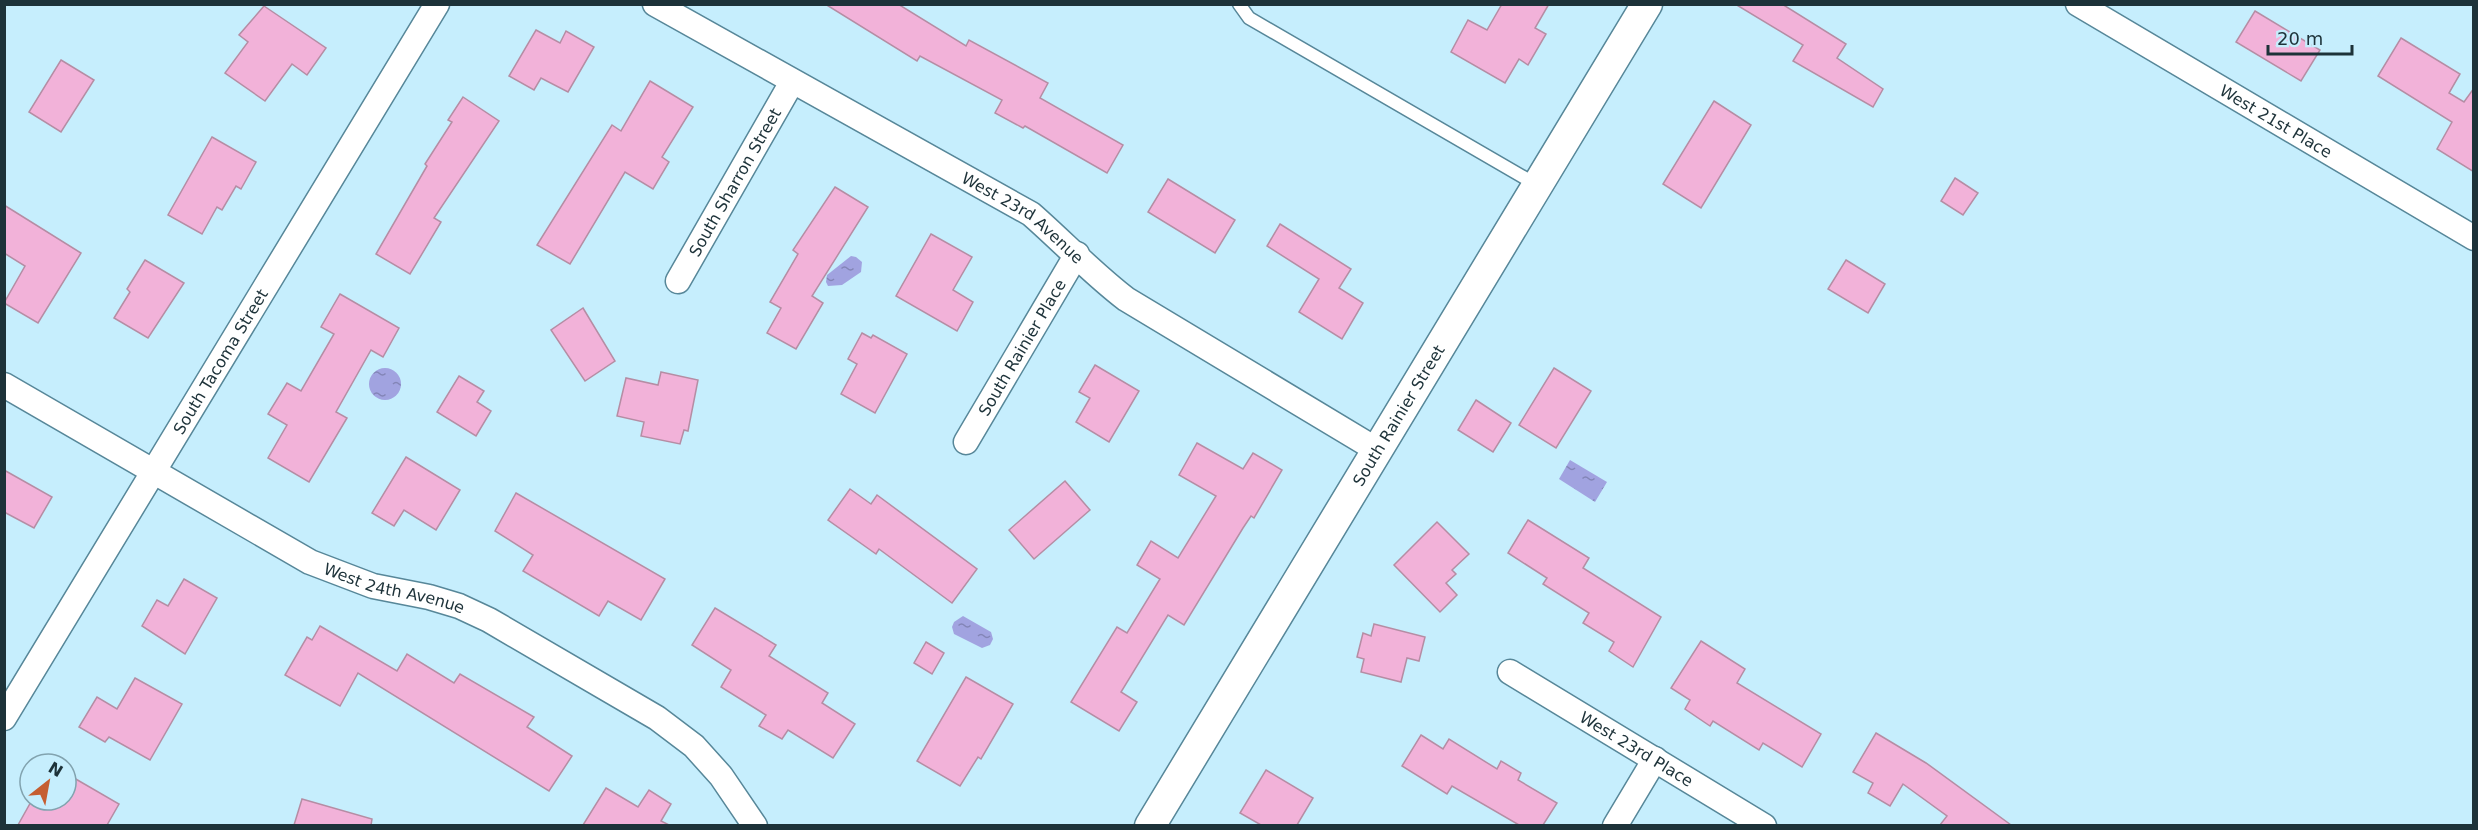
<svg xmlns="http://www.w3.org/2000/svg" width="2478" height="830" font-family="'DejaVu Sans',sans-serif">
	<defs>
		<pattern id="water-ripples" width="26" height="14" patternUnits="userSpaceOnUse" patternTransform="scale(1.5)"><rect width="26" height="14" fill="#a1a3e0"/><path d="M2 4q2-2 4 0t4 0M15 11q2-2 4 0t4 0" fill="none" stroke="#8385b7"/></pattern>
	</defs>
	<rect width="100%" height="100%" fill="#c6eefd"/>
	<g fill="url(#water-ripples)">
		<path d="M851,256L856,257L862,262L861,272L842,285L828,286L826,282L827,275Z"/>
		<circle cx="385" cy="384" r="16"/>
		<path d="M1570,460L1607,482L1595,502L1559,479Z"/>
		<path d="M963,616L991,632L993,639L990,645L982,648L954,634L952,627L954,622Z"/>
	</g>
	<g fill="#f2b2d9" stroke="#b58da4" stroke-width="1.5">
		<path d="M825,4H898L966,46L969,40L1048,83L1040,98L1123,145L1107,173L1025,126L1023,128L995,113L1002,100L920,56L917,61Z"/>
		<path d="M1502,4H1549L1535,28L1546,34L1528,65L1519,59L1505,83L1451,52L1468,20L1487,30Z"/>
		<path d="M1735,4H1782L1846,44L1837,58L1883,89L1873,107L1793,61L1803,45Z"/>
		<path d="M264,6L326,48L307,75L292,64L265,101L225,73L248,42L239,35Z"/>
		<path d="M2255,11L2320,50L2301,81L2236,42Z"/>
		<path d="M536,30L560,43L566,31L594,47L568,92L541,78L534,90L509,76Z"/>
		<path d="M2401,38L2460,74L2449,93L2464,102L2474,88V172L2437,149L2452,122L2378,76Z"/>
		<path d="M61,60L94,80L61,132L29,112Z"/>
		<path d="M650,81L693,107L662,157L669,162L653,189L625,172L570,264L537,245L612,125L621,131Z"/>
		<path d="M463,97L499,121L434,218L441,222L410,274L376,254L427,166L425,164L452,122L448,120Z"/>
		<path d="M1714,101L1751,125L1701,208L1663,184Z"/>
		<path d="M212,137L256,162L241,189L236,186L222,210L217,207L202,234L168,215Z"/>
		<path d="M1955,178L1978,193L1963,215L1941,201Z"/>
		<path d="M1168,179L1235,220L1215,253L1148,212Z"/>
		<path d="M835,187L868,207L812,296L823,303L796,349L767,333L781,308L770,302L798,254L793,250Z"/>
		<path d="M4,205L81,253L38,323L4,303L25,266L4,253Z"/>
		<path d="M1280,224L1351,269L1339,288L1363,303L1342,339L1299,312L1319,279L1267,246Z"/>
		<path d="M931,234L972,257L953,290L973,302L957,331L896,296Z"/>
		<path d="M145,260L184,283L148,338L114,318L130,292L127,289Z"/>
		<path d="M1846,260L1885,284L1868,313L1828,289Z"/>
		<path d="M340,294L399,328L383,357L371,350L336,412L347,418L309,482L268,458L287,425L268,414L287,383L301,391L334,334L321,327Z"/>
		<path d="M583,308L615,361L585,381L551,330Z"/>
		<path d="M862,333L871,338L873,335L907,354L875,413L841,394L857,364L848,359Z"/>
		<path d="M1095,365L1139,391L1109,442L1076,422L1090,398L1079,392Z"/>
		<path d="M1554,368L1591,391L1556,448L1519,425Z"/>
		<path d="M661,372L698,380L688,431L684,430L680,444L641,436L644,422L617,416L626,378L658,385Z"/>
		<path d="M459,376L484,391L477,402L491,411L476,436L437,412Z"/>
		<path d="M1476,400L1511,423L1493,452L1458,430Z"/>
		<path d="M1197,443L1243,469L1253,453L1282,470L1254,518L1251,516L1243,528L1184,625L1168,615L1121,692L1137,702L1119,731L1071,702L1117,627L1127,633L1160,579L1137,565L1151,541L1178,558L1216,496L1179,475Z"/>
		<path d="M406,457L460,490L436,530L404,510L394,526L372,513Z"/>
		<path d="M4,470L52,497L34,528L4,512Z"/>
		<path d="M1065,481L1090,510L1034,559L1009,530Z"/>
		<path d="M850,489L871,504L877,495L977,569L952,603L879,549L876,554L828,520Z"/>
		<path d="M516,493L665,579L641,620L608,601L599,616L523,571L533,555L495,531Z"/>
		<path d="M1528,520L1589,558L1583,568L1661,617L1633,667L1609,651L1614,642L1583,623L1589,613L1543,584L1547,578L1508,553Z"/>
		<path d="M1437,522L1469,554L1452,570L1456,574L1446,583L1457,595L1440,612L1394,565Z"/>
		<path d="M184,579L217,598L185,654L142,626L157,600L168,606Z"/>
		<path d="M715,608L776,645L769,656L828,693L822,703L855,724L833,758L788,730L782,739L759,726L766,715L721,687L731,670L692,645Z"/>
		<path d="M1374,624L1425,637L1419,661L1407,658L1401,682L1361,672L1364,659L1357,657L1363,633L1371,636Z"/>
		<path d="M320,626L397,671L407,654L454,683L460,674L534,717L527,727L572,756L549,791L358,673L340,706L285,675L307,637L312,640Z"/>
		<path d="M1701,641L1745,669L1737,683L1821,734L1802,767L1763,743L1759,750L1713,721L1710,726L1685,709L1690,700L1671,688Z"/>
		<path d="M926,642L944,653L932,674L914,663Z"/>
		<path d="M966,677L1013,704L981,759L978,757L960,786L917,761Z"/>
		<path d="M135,678L182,704L150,760L109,737L105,742L79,727L97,697L117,709Z"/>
		<path d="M1876,733L1926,763L2011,825H1940L1947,816L1903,784L1890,806L1868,793L1873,783L1853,772Z"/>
		<path d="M1421,735L1443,749L1449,739L1497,769L1501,761L1521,773L1518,780L1557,803L1543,825H1519L1452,786L1447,794L1402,766Z"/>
		<path d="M1266,770L1313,798L1297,825H1261L1240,813Z"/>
		<path d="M74,778L119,804L107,825H18L32,800H42L56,808L61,800H66V791Z"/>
		<path d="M606,788L638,807L649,790L671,804L661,821L669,825H583Z"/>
		<path d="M302,799L372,819L371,825H294Z"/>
	</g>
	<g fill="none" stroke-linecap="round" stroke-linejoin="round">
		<g stroke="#578799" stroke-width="15">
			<path id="service" d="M1239,4L1249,18L1537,185"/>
		</g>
		<g stroke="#578799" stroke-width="27">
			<g id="minor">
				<path id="s1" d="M655,4L1031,214C1063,242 1092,273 1126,299L1377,450"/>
				<path id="s2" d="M2078,4L2474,238"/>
				<path id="s3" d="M678,281L792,82"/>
				<path id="s4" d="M4,385L310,562L373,586L429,597L459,606L489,620L657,718L694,746L721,776L755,826"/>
				<path id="s5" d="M966,442L1077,254"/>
				<path id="s6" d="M1510,672L1764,826"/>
				<path id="s7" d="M4,718L437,4"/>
				<path d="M1615,826L1655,759"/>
			</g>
		</g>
		<g stroke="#578799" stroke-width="33">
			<g id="tertiary">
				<path id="s8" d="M1150,826L1647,4"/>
			</g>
		</g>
		<use href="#service" stroke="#fff" stroke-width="12"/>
		<use href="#minor" stroke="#fff" stroke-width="24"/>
		<use href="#tertiary" stroke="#fff" stroke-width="30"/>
	</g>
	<g text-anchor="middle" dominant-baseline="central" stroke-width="6" stroke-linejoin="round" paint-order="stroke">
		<g font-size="16" fill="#1d3239" stroke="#c6eefd">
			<text stroke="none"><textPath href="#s2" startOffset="230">West 21st Place</textPath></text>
			<text stroke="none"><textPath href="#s3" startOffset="114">South Sharron Street</textPath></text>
			<text stroke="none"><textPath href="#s1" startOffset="426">West 23rd Avenue</textPath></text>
			<text stroke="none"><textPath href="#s5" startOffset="110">South Rainier Place</textPath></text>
			<text stroke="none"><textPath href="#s7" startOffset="417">South Tacoma Street</textPath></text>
			<text stroke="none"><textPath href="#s8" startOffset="480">South Rainier Street</textPath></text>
			<text stroke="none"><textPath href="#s4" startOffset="442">West 24th Avenue</textPath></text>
			<text stroke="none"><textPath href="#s6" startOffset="148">West 23rd Place</textPath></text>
		</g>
	</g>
	<rect width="2478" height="830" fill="none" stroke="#1d3239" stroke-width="12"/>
	<g transform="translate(48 782) rotate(31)"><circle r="28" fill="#c6eefd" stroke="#82a3af" stroke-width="1.5"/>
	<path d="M0-4.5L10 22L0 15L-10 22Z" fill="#c55e31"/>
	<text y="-9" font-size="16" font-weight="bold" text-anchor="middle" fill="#1d3239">N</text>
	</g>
	<path d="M2268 45v9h84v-9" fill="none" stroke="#1d3239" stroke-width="3"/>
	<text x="2277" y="45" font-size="18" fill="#1d3239" stroke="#c6eefd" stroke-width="4.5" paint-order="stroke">20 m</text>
</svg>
